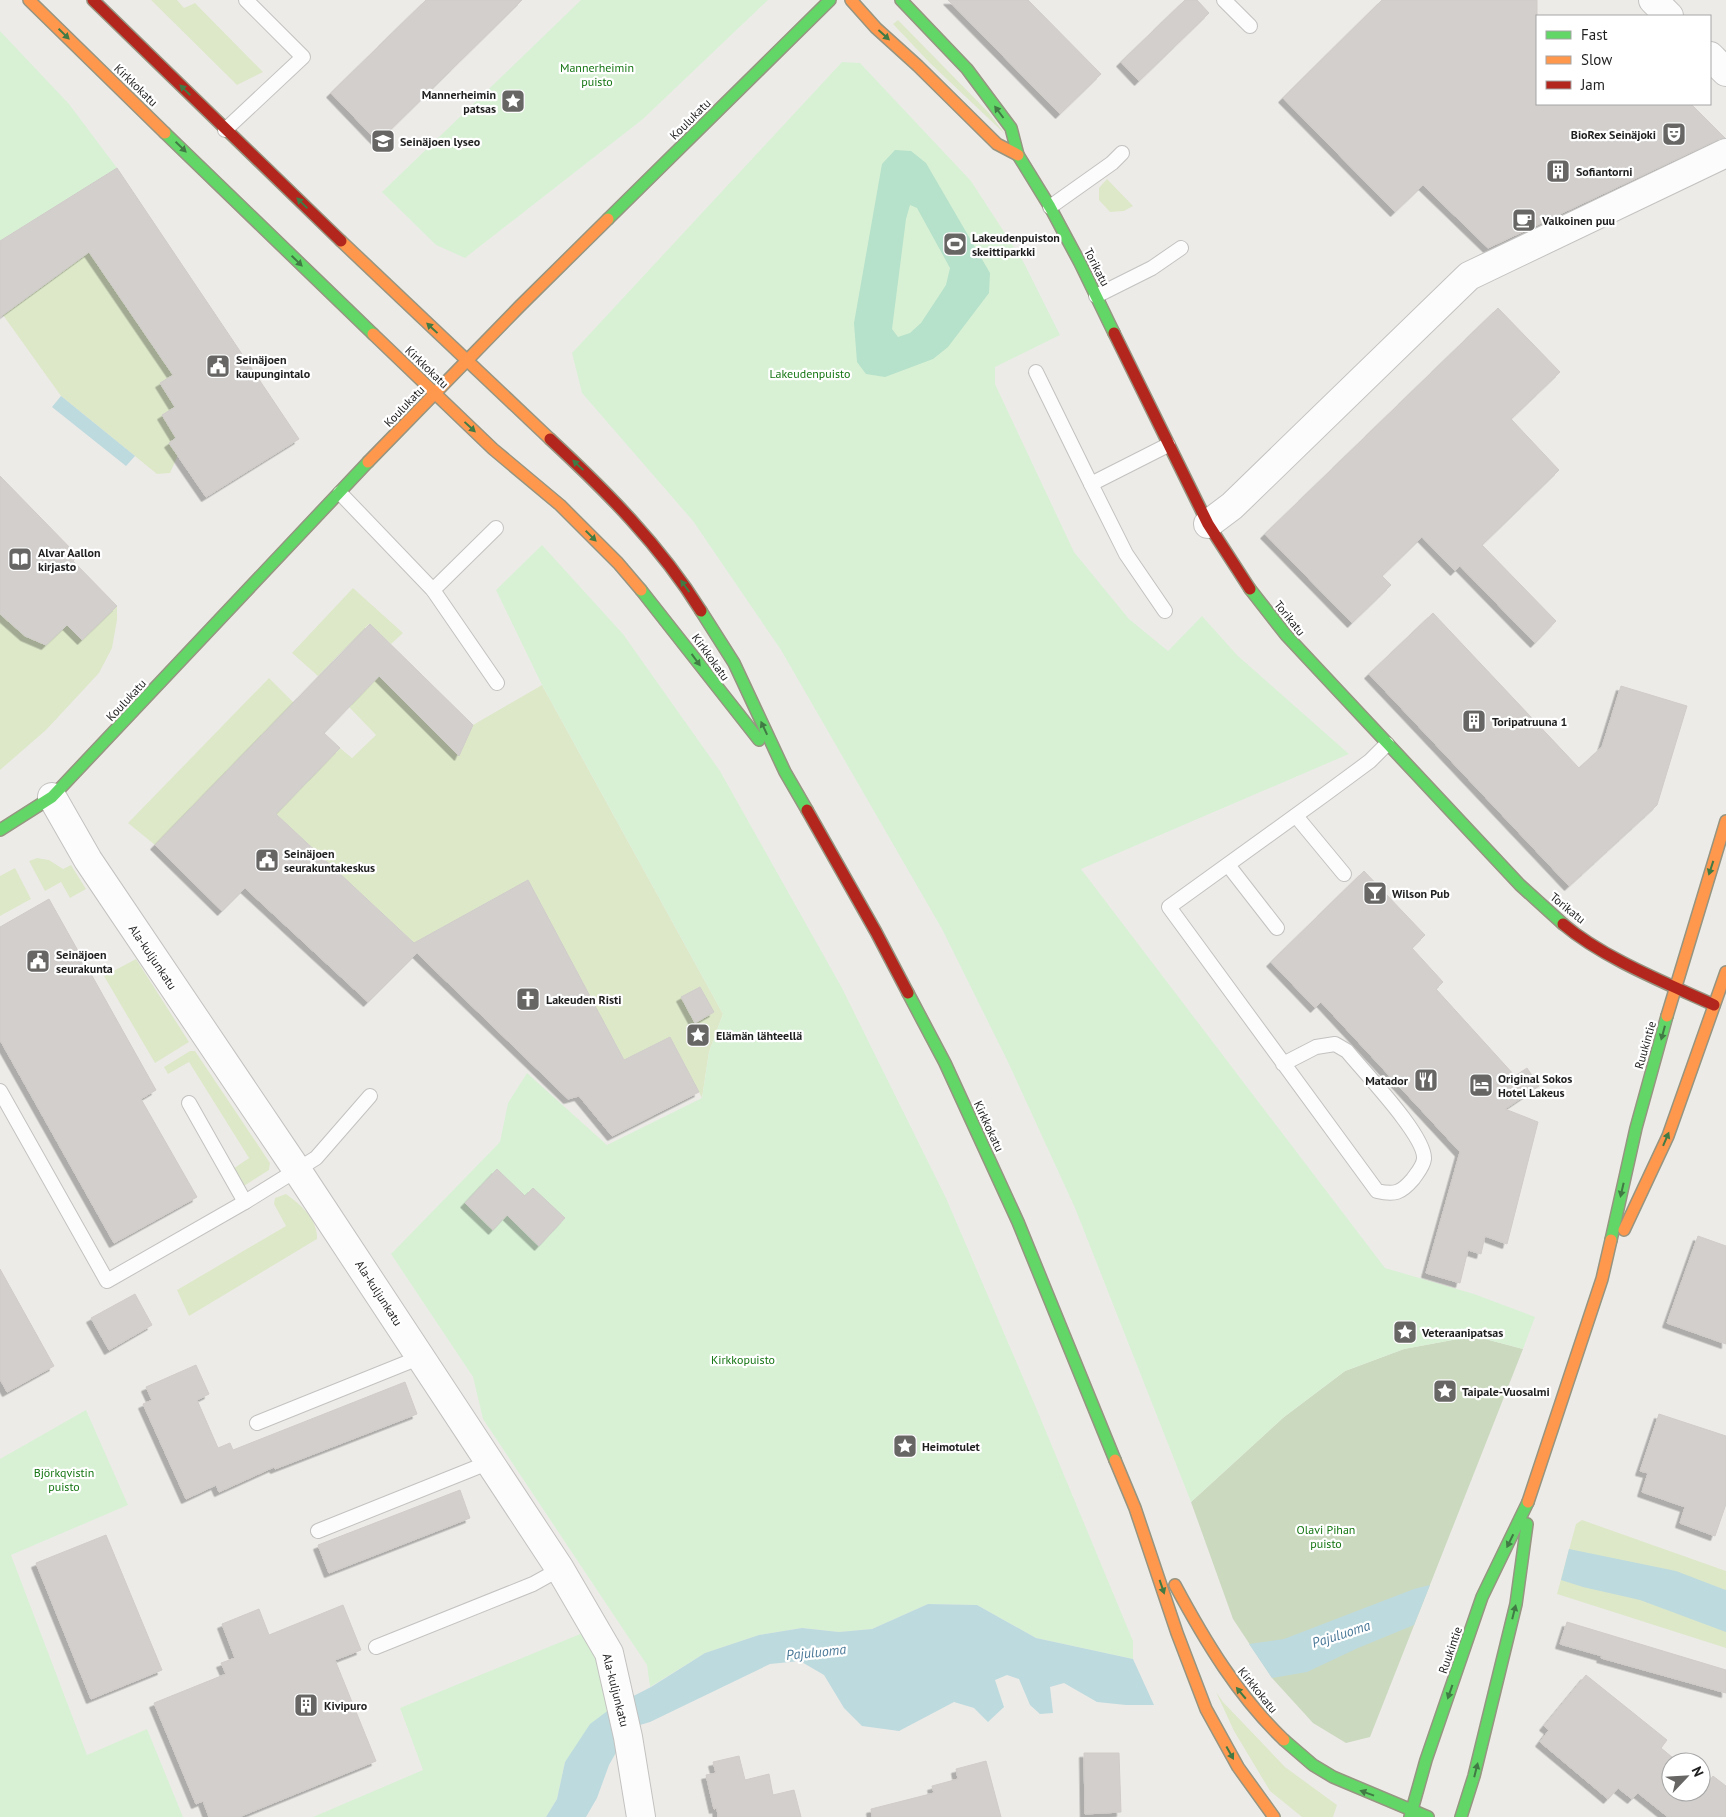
<svg xmlns="http://www.w3.org/2000/svg" width="1726" height="1817" font-family="'PT Sans',sans-serif">
	<defs>
		<filter id="shadow"><feDropShadow dx="-4.5" dy="4.5" stdDeviation="0" flood-color="#0004"/></filter>
	</defs>
	<rect width="100%" height="100%" fill="#edebe8"/>
	<g fill="#dde8c9">
		<path d="M151,0H177L184,8L195,3L263,72L237,85Z"/>
		<path d="M898,20L989,113L1005,134L930,63L893,24Z"/>
		<path d="M1107,179L1133,206L1124,211L1110,212L1099,200V188Z"/>
		<path d="M89,252L173,375L160,384L175,407L162,415L176,438L169,443L178,455L170,473L157,474L61,396L3,315Z"/>
		<path d="M353,588L403,633L391,644L369,624L318,676L292,653Z"/>
		<path d="M117,606V620L112,648L99,673L46,730L0,770V613L25,636L45,645L67,625Z"/>
		<path d="M379,676L459,755L473,725L542,685L723,1014L709,1052L702,1098L670,1037L624,1060L528,880L414,943L276,814L340,748L352,758L376,735L349,707Z"/>
		<path d="M269,678L294,703L155,845L128,823Z"/>
		<path d="M37,858L49,860L63,869L71,865L86,889L70,898L61,882L45,891L29,861Z"/>
		<path d="M15,868L31,899L0,916V876Z"/>
		<path d="M136,959L189,1042L155,1063L104,976Z"/>
		<path d="M190,1051H195L270,1163L269,1170L244,1186L238,1185L230,1171L249,1158L189,1062L168,1074L164,1067Z"/>
		<path d="M286,1194C301,1205 318,1219 317,1239L189,1316L177,1290L286,1226L274,1204L275,1198Z"/>
		<path d="M1582,1520L1726,1571V1648L1557,1594L1576,1524Z"/>
		<path d="M1216,1692L1223,1702L1285,1767L1337,1805L1333,1817H1302L1270,1791L1234,1731Z"/>
	</g>
	<path fill="#cbd9bf" d="M1474,1336L1523,1349L1370,1737L1346,1743L1313,1723L1272,1678L1233,1619L1191,1502L1284,1417L1345,1371L1404,1349Z"/>
	<g fill="#d8f1d5">
		<path d="M581,0H768L643,119L465,258L436,245L382,192Z"/>
		<path d="M0,31L69,104L117,168L0,241Z"/>
		<path d="M842,62L860,63L971,181L1023,261L1060,335L995,367V384L1074,552L1129,619L1168,651L1202,616L1237,655L1349,754L1081,869L1385,1268L1474,1294L1535,1317L1523,1349L1474,1336L1404,1349L1345,1371L1284,1417L1191,1502L1075,1208L1008,1062L942,929L781,650L693,521L582,393L572,353Z"/>
		<path d="M542,545L623,634L720,771L842,988L946,1198L1037,1410L1133,1641V1659L1036,1638L977,1605L928,1604L872,1629L839,1632L802,1628L759,1635L705,1653L650,1687L647,1665L483,1419L473,1377L391,1254L500,1142L508,1103L527,1073L607,1145L702,1098L709,1052L723,1014L542,685L496,590Z"/>
		<path d="M86,1410L128,1505L11,1555L87,1755L147,1729L183,1817H0V1459Z"/>
		<path d="M585,1632L597,1657L614,1706L565,1762L557,1799L546,1817H313L423,1770L400,1708Z"/>
	</g>
	<path fill="#b6e1ca" fill-rule="evenodd" d="M895,150L911,151L926,163L990,273L989,293L948,347L933,359L885,377L866,374L857,362L854,323L882,164ZM910,205L917,208L950,268L946,285L921,323L910,333L898,337L892,329L906,219Z"/>
	<g fill="#bddade">
		<path d="M61,396L135,456L126,466L52,407Z"/>
		<path d="M1569,1549L1676,1571L1723,1589L1726,1590V1632L1640,1600L1583,1587L1561,1580Z"/>
		<path d="M1430,1585L1414,1625L1358,1648L1307,1672L1272,1678L1249,1644L1284,1639L1414,1589Z"/>
		<path d="M928,1604L977,1605L1036,1638L1133,1659L1154,1705H1126L1097,1702L1064,1683L1050,1687L1053,1713L1040,1714L1030,1705L1019,1679L1007,1675L995,1680L1004,1707L988,1722L974,1708L954,1702L899,1731L862,1726L844,1708L824,1675L800,1661L770,1664L650,1722L630,1728L609,1765L597,1798L586,1817H546L557,1799L565,1762L590,1724L614,1706L651,1687L705,1653L759,1635L802,1628L839,1632L872,1629Z"/>
	</g>
	<g fill="#d2cfcc" stroke="#d0ccc9" filter="url(#shadow)">
		<path d="M426,0H522L378,142L331,93Z"/>
		<path d="M948,0H1028L1101,74L1060,114Z"/>
		<path d="M1185,0H1197L1209,13L1139,81L1121,62Z"/>
		<path d="M1382,0H1537V104H1691L1725,138L1719,139L1488,248L1423,185L1395,212L1283,98Z"/>
		<path d="M117,168L299,439L206,497L169,443L176,438L162,415L175,407L160,383L173,375L89,252L0,317V241Z"/>
		<path d="M1498,308L1560,372L1511,419L1559,470L1482,545L1556,621L1535,643L1460,566L1455,571L1422,537L1382,576L1391,585L1352,623L1265,534Z"/>
		<path d="M0,476L78,556L73,561L117,606L82,640L67,625L46,645L25,636L0,614Z"/>
		<path d="M1433,613L1579,768L1602,747L1621,686L1687,706L1657,805L1569,886L1369,674Z"/>
		<path d="M370,624L473,725L459,756L379,676L324,733L340,748L276,814L414,943L528,880L624,1060L670,1037L699,1092L612,1136L579,1096L568,1099L417,953L368,1002L245,888L222,911L155,845Z"/>
		<path d="M1364,871L1425,935L1412,948L1443,982L1436,989L1515,1076L1527,1068L1539,1086L1505,1109L1538,1122L1507,1244L1485,1236L1481,1254L1468,1250L1460,1283L1426,1273L1460,1152L1321,1002L1315,1008L1271,962Z"/>
		<path d="M49,899L156,1090L141,1099L197,1197L114,1243L0,1040V927Z"/>
		<path d="M700,987L714,1012L695,1023L681,997Z"/>
		<path d="M497,1169L525,1196L533,1188L565,1218L539,1246L507,1215L493,1230L465,1203Z"/>
		<path d="M1698,1236L1726,1246V1344L1667,1323Z"/>
		<path d="M0,1269L54,1366L7,1392L0,1379Z"/>
		<path d="M135,1294L152,1325L109,1350L91,1318Z"/>
		<path d="M196,1365L209,1394L197,1400L218,1448L230,1443L233,1450L405,1382L417,1414L275,1469L274,1467L219,1492L216,1485L186,1499L143,1404L152,1400L146,1387Z"/>
		<path d="M1659,1414L1726,1436V1504L1715,1536L1680,1523L1685,1507L1642,1492L1648,1473L1640,1471Z"/>
		<path d="M460,1490L470,1518L329,1573L318,1545Z"/>
		<path d="M106,1535L162,1670L91,1699L36,1563Z"/>
		<path d="M343,1605L361,1650L335,1660L376,1761L239,1817H209L203,1801L196,1804L154,1703L226,1674L221,1663L235,1658L222,1624L259,1609L269,1635Z"/>
		<path d="M1567,1622L1726,1670V1693L1601,1658L1602,1656L1560,1644Z"/>
		<path d="M1586,1675L1667,1740L1661,1748L1678,1762H1671V1792H1701V1781L1706,1785L1713,1776L1726,1786V1817H1668L1638,1793L1632,1799L1618,1788L1608,1799L1540,1742L1549,1730L1544,1726Z"/>
		<path d="M1084,1753H1119L1121,1812L1085,1814Z"/>
		<path d="M739,1756L745,1780L769,1774L773,1795L794,1790L801,1817H718L717,1808L714,1809L706,1775L716,1773L713,1762Z"/>
		<path d="M986,1761L1001,1817H872L871,1809L934,1793L932,1786L958,1779L956,1769Z"/>
	</g>
	<g fill="none" stroke-linecap="round" stroke-linejoin="round">
		<g stroke="#c3c2c0" stroke-width="16">
			<g id="lane">
				<path d="M1224,0L1250,26"/>
				<path d="M225,130L303,57L246,0"/>
				<path d="M1050,207L1112,163L1122,153"/>
				<path d="M1096,296L1152,268L1181,248"/>
				<path d="M1036,372L1091,484"/>
				<path d="M340,493L433,590L497,683"/>
				<path d="M433,590L496,528"/>
				<path d="M1165,611L1126,554L1091,484L1168,445"/>
				<path d="M1296,816L1344,874"/>
				<path d="M1228,865L1277,928"/>
				<path d="M1283,1064L1316,1047L1335,1044L1347,1051C1363,1071 1426,1136 1424,1159C1423,1167 1417,1173 1413,1179C1401,1193 1395,1195 1377,1191L1169,907L1324,795L1370,761L1387,744"/>
				<path d="M0,1091L107,1281L245,1202L316,1158L370,1096"/>
				<path d="M189,1103L245,1202"/>
				<path d="M257,1423L421,1357"/>
				<path d="M318,1531L490,1462"/>
				<path d="M376,1647L533,1584L560,1569"/>
			</g>
		</g>
		<g stroke="#c3c2c0" stroke-width="30">
			<g id="street">
				<path d="M1653,0L1669,16"/>
				<path d="M1710,56L1726,72"/>
				<path d="M1208,524L1232,506L1469,276L1726,153"/>
				<path d="M52,797L88,860L297,1170L560,1569L609,1653L628,1737L641,1817"/>
			</g>
		</g>
		<g stroke="#969581" stroke-width="14">
			<g id="fast">
				<path d="M901,0L967,69L1011,128L1018,155L1050,207L1080,263L1114,333"/>
				<path d="M165,133L373,334"/>
				<path d="M608,219L830,0"/>
				<path d="M1250,589L1286,635L1520,885L1563,924"/>
				<path d="M641,590L759,740"/>
				<path d="M701,611L734,663L785,772L807,810"/>
				<path d="M0,830L52,797L368,462"/>
				<path d="M908,993L945,1063L1018,1222L1115,1460"/>
				<path d="M1611,1240L1636,1128L1667,1016"/>
				<path d="M1284,1740L1313,1765L1333,1777L1428,1817"/>
				<path d="M1410,1817L1426,1760L1482,1597L1528,1502"/>
				<path d="M1461,1817L1474,1776L1516,1604L1527,1524"/>
			</g>
		</g>
		<g stroke="#969581" stroke-width="14">
			<g id="slow">
				<path d="M29,0L165,133"/>
				<path d="M851,0L876,28L918,66L997,144L1018,155"/>
				<path d="M341,241L550,439"/>
				<path d="M373,334L493,449L560,505L618,563L641,590"/>
				<path d="M368,462L520,306L608,219"/>
				<path d="M1667,1016L1726,821"/>
				<path d="M1624,1230L1668,1136L1726,972"/>
				<path d="M1115,1460L1135,1508L1177,1633L1206,1709L1238,1767L1274,1817"/>
				<path d="M1528,1502L1602,1279L1611,1240"/>
				<path d="M1175,1585C1205,1641 1238,1696 1284,1740"/>
			</g>
		</g>
		<g stroke="#969581" stroke-width="14">
			<g id="jam">
				<path d="M93,0L341,241"/>
				<path d="M1114,333L1208,524L1250,589"/>
				<path d="M550,439C606,491 660,545 701,611"/>
				<path d="M807,810L876,932L908,993"/>
				<path d="M1563,924C1603,958 1666,983 1714,1005"/>
			</g>
		</g>
		<use href="#lane" stroke="#fcfcfc" stroke-width="14"/>
		<use href="#street" stroke="#fcfcfc" stroke-width="28"/>
		<use href="#fast" stroke="#63d668" stroke-width="11"/>
		<use href="#slow" stroke="#ff974d" stroke-width="11"/>
		<use href="#jam" stroke="#b3261e" stroke-width="11"/>
	</g>
	<defs><path id="oneway-solid" d="M-6-.8H1V-3.2L6.5 0L1 3.2V.8H-6Z" transform="scale(1.25)"/></defs>
	<g fill="#417a44">
		<use href="#oneway-solid" transform="translate(64 34) rotate(44)"/>
		<use href="#oneway-solid" transform="translate(884 35) rotate(42)"/>
		<use href="#oneway-solid" transform="translate(185 90) rotate(-135)"/>
		<use href="#oneway-solid" transform="translate(999 112) rotate(-127)"/>
		<use href="#oneway-solid" transform="translate(181 147) rotate(44)"/>
		<use href="#oneway-solid" transform="translate(302 203) rotate(-136)"/>
		<use href="#oneway-solid" transform="translate(297 261) rotate(44)"/>
		<use href="#oneway-solid" transform="translate(432 328) rotate(-137)"/>
		<use href="#oneway-solid" transform="translate(470 427) rotate(43)"/>
		<use href="#oneway-solid" transform="translate(578 465) rotate(-137)"/>
		<use href="#oneway-solid" transform="translate(591 536) rotate(45)"/>
		<use href="#oneway-solid" transform="translate(685 586) rotate(-126)"/>
		<use href="#oneway-solid" transform="translate(696 660) rotate(54)"/>
		<use href="#oneway-solid" transform="translate(764 728) rotate(-115)"/>
		<use href="#oneway-solid" transform="translate(1711 868) rotate(108)"/>
		<use href="#oneway-solid" transform="translate(1663 1033) rotate(105)"/>
		<use href="#oneway-solid" transform="translate(1666 1139) rotate(-67)"/>
		<use href="#oneway-solid" transform="translate(1622 1190) rotate(103)"/>
		<use href="#oneway-solid" transform="translate(1510 1541) rotate(116)"/>
		<use href="#oneway-solid" transform="translate(1162 1587) rotate(71)"/>
		<use href="#oneway-solid" transform="translate(1514 1612) rotate(-76)"/>
		<use href="#oneway-solid" transform="translate(1450 1692) rotate(109)"/>
		<use href="#oneway-solid" transform="translate(1241 1693) rotate(-130)"/>
		<use href="#oneway-solid" transform="translate(1230 1753) rotate(61)"/>
		<use href="#oneway-solid" transform="translate(1476 1770) rotate(-76)"/>
		<use href="#oneway-solid" transform="translate(1367 1793) rotate(-160)"/>
	</g>
	<defs>
		<g id="sight-square" transform="scale(1.25)"><rect x="-9" y="-9" width="18" height="18" rx="4" fill="#676665" stroke="#fff"/><path d="M0-6L1.8-2.2L6-1.7L2.9 1.2L3.7 5.4L0 3.3L-3.7 5.4L-2.9 1.2L-6-1.7L-1.8-2.2Z" fill="#fff"/></g>
		<g id="theatre-square" transform="scale(1.25)"><rect x="-9" y="-9" width="18" height="18" rx="4" fill="#676665" stroke="#fff"/><path d="M-5-5.5Q0-4 5-5.5V0Q5 5 0 6Q-5 5-5 0ZM-3.3-2.5H-1v1.5H-3.3ZM1-2.5H3.3v1.5H1ZM-2.8 1Q0 5.5 2.8 1Z" fill="#fff"/></g>
		<g id="school-square" transform="scale(1.25)"><rect x="-9" y="-9" width="18" height="18" rx="4" fill="#676665" stroke="#fff"/><path d="M0-5L7-2L0 1L-7-2ZM-4 1L0 2.5L4 1V4Q0 6-4 4Z" fill="#fff"/></g>
		<g id="building-square" transform="scale(1.25)"><rect x="-9" y="-9" width="18" height="18" rx="4" fill="#676665" stroke="#fff"/><path d="M-4-6H4V6H1V3H-1V6H-4ZM-2.5-4.3h1.7v1.8h-1.7ZM.8-4.3h1.7v1.8H.8ZM-2.5-1h1.7V.8h-1.7ZM.8-1h1.7V.8H.8Z" fill="#fff"/></g>
		<g id="cafe-square" transform="scale(1.25)"><rect x="-9" y="-9" width="18" height="18" rx="4" fill="#676665" stroke="#fff"/><path d="M-5.5-4.5H6V0H3Q3 3.5 0 3.5H-2.5Q-5.5 3.5-5.5 0ZM3-3.2v2h1.7v-2ZM-6 4.5H4V6H-6Z" fill="#fff"/></g>
		<g id="stadium-square" transform="scale(1.25)"><rect x="-9" y="-9" width="18" height="18" rx="4" fill="#676665" stroke="#fff"/><path d="M0-5a6.5 5 0 1 0 0 10a6.5 5 0 1 0 0-10ZM-3.5-1.8h7v3.6h-7Z" fill="#fff"/></g>
		<g id="civic-square" transform="scale(1.25)"><rect x="-9" y="-9" width="18" height="18" rx="4" fill="#676665" stroke="#fff"/><path d="M-.6-6.5H3V-4.5H.6V-3L4-1V1h2V6H-6V1h2V-1L-.6-3ZM-1.2 2.5V6h2.4V2.5Z" fill="#fff"/></g>
		<g id="library-square" transform="scale(1.25)"><rect x="-9" y="-9" width="18" height="18" rx="4" fill="#676665" stroke="#fff"/><path d="M-6-4Q-3-5.5-.7-3.5V5Q-3 3-6 4ZM6-4Q3-5.5 .7-3.5V5Q3 3 6 4Z" fill="#fff"/></g>
		<g id="bar-square" transform="scale(1.25)"><rect x="-9" y="-9" width="18" height="18" rx="4" fill="#676665" stroke="#fff"/><path d="M-6-5H6L.8 .8V4.5H3.5V6h-7V4.5H-.8V.8Z" fill="#fff"/></g>
		<g id="church-square" transform="scale(1.25)"><rect x="-9" y="-9" width="18" height="18" rx="4" fill="#676665" stroke="#fff"/><path d="M-1.2-6h2.4v3.5h3.3v2.4h-3.3V6h-2.4V-.1h-3.3v-2.4h3.3Z" fill="#fff"/></g>
		<g id="restaurant-square" transform="scale(1.25)"><rect x="-9" y="-9" width="18" height="18" rx="4" fill="#676665" stroke="#fff"/><path d="M-5-6h1v4h1v-4h1v4h1v-4h1v5L-1.5 .5V6h-2V.5L-5-1ZM5-6V6H3V1.5H1.5Q1.5-4 5-6Z" fill="#fff"/></g>
		<g id="hotel-square" transform="scale(1.25)"><rect x="-9" y="-9" width="18" height="18" rx="4" fill="#676665" stroke="#fff"/><path d="M-6-4.5h1.5V1H6V5H4.5V3h-9V5H-6ZM-4 0a1.8 1.8 0 1 1 3.6 0ZM.5 0V-2.5h3Q6-2.5 6 0Z" fill="#fff"/></g>
	</defs>
	<g fill-rule="evenodd">
		<use href="#sight-square" x="513" y="101"/>
		<use href="#theatre-square" x="1674" y="134"/>
		<use href="#school-square" x="383" y="141"/>
		<use href="#building-square" x="1558" y="171"/>
		<use href="#cafe-square" x="1524" y="220"/>
		<use href="#stadium-square" x="955" y="244"/>
		<use href="#civic-square" x="218" y="366"/>
		<use href="#library-square" x="20" y="559"/>
		<use href="#building-square" x="1474" y="721"/>
		<use href="#civic-square" x="267" y="860"/>
		<use href="#bar-square" x="1375" y="893"/>
		<use href="#civic-square" x="38" y="961"/>
		<use href="#church-square" x="528" y="999"/>
		<use href="#sight-square" x="698" y="1035"/>
		<use href="#restaurant-square" x="1426" y="1080"/>
		<use href="#hotel-square" x="1481" y="1085"/>
		<use href="#sight-square" x="1405" y="1332"/>
		<use href="#sight-square" x="1445" y="1391"/>
		<use href="#sight-square" x="905" y="1446"/>
		<use href="#building-square" x="306" y="1705"/>
	</g>
	<g text-anchor="middle" dominant-baseline="central" stroke-width="4.5" stroke-linejoin="round" paint-order="stroke">
		<g font-size="12" fill="#167614" stroke="#fff">
			<text x="597" y="67">Mannerheimin<tspan x="597" dy="14">puisto</tspan></text>
			<text x="810" y="373">Lakeudenpuisto</text>
			<text x="743" y="1359">Kirkkopuisto</text>
			<text x="64" y="1472">Björkqvistin<tspan x="64" dy="14">puisto</tspan></text>
			<text x="1326" y="1529">Olavi Pihan<tspan x="1326" dy="14">puisto</tspan></text>
		</g>
		<g font-size="12" fill="#1f1f1f" stroke="#fff">
			<text transform="translate(136 85) rotate(44)">Kirkkokatu</text>
			<text transform="translate(690 119) rotate(-45)">Koulukatu</text>
			<text transform="translate(1097 267) rotate(63)">Torikatu</text>
			<text transform="translate(427 367) rotate(44)">Kirkkokatu</text>
			<text transform="translate(404 406) rotate(-46)">Koulukatu</text>
			<text transform="translate(1290 618) rotate(51)">Torikatu</text>
			<text transform="translate(711 657) rotate(54)">Kirkkokatu</text>
			<text transform="translate(126 700) rotate(-47)">Koulukatu</text>
			<text transform="translate(1568 908) rotate(39)">Torikatu</text>
			<text transform="translate(153 957) rotate(56)">Ala-kuljunkatu</text>
			<text transform="translate(1645 1045) rotate(-74)">Ruukintie</text>
			<text transform="translate(989 1126) rotate(65)">Kirkkokatu</text>
			<text transform="translate(379 1293) rotate(57)">Ala-kuljunkatu</text>
			<text transform="translate(1450 1650) rotate(-71)">Ruukintie</text>
			<text transform="translate(616 1690) rotate(76)">Ala-kuljunkatu</text>
			<text transform="translate(1258 1690) rotate(51)">Kirkkokatu</text>
		</g>
		<g font-size="12" font-weight="bold" fill="#1f1f1f" stroke="#fff" text-anchor="start">
			<text x="496" y="94" text-anchor="end">Mannerheimin<tspan x="496" dy="14">patsas</tspan></text>
			<text x="1656" y="134" text-anchor="end">BioRex Seinäjoki</text>
			<text x="400" y="141">Seinäjoen lyseo</text>
			<text x="1576" y="171">Sofiantorni</text>
			<text x="1542" y="220">Valkoinen puu</text>
			<text x="972" y="237">Lakeudenpuiston<tspan x="972" dy="14">skeittiparkki</tspan></text>
			<text x="236" y="359">Seinäjoen<tspan x="236" dy="14">kaupungintalo</tspan></text>
			<text x="38" y="552">Alvar Aallon<tspan x="38" dy="14">kirjasto</tspan></text>
			<text x="1492" y="721">Toripatruuna 1</text>
			<text x="284" y="853">Seinäjoen<tspan x="284" dy="14">seurakuntakeskus</tspan></text>
			<text x="1392" y="893">Wilson Pub</text>
			<text x="56" y="954">Seinäjoen<tspan x="56" dy="14">seurakunta</tspan></text>
			<text x="546" y="999">Lakeuden Risti</text>
			<text x="716" y="1035">Elämän lähteellä</text>
			<text x="1498" y="1078">Original Sokos<tspan x="1498" dy="14">Hotel Lakeus</tspan></text>
			<text x="1408" y="1080" text-anchor="end">Matador</text>
			<text x="1422" y="1332">Veteraanipatsas</text>
			<text x="1462" y="1391">Taipale-Vuosalmi</text>
			<text x="922" y="1446">Heimotulet</text>
			<text x="324" y="1705">Kivipuro</text>
		</g>
		<g font-size="14" font-style="italic" fill="#4c7a99" stroke="#fff">
			<text transform="translate(1341 1634) rotate(-18)">Pajuluoma</text>
			<text transform="translate(816 1652) rotate(-6)">Pajuluoma</text>
		</g>
	</g>
	<rect x="1536" y="15" width="175" height="90" fill="#ffffff" stroke="#a5a5a5"/>
	<rect x="1546" y="31" width="25" height="8" fill="#63d668" stroke="#a5a5a5"/>
	<text x="1581" y="40" font-size="15" fill="#1f1f1f">Fast</text>
	<rect x="1546" y="56" width="25" height="8" fill="#ff974d" stroke="#a5a5a5"/>
	<text x="1581" y="65" font-size="15" fill="#1f1f1f">Slow</text>
	<rect x="1546" y="81" width="25" height="8" fill="#b3261e" stroke="#a5a5a5"/>
	<text x="1581" y="90" font-size="15" fill="#1f1f1f">Jam</text>
	<g transform="translate(1686 1777) rotate(65)"><circle r="24" fill="#ffffff" stroke="#a5a5a5"/>
	<path d="M0-4L9 19L0 12L-9 19Z" fill="#676665"/>
	<text y="-8" font-size="14" font-weight="bold" text-anchor="middle" fill="#1f1f1f">N</text>
	</g>
</svg>
